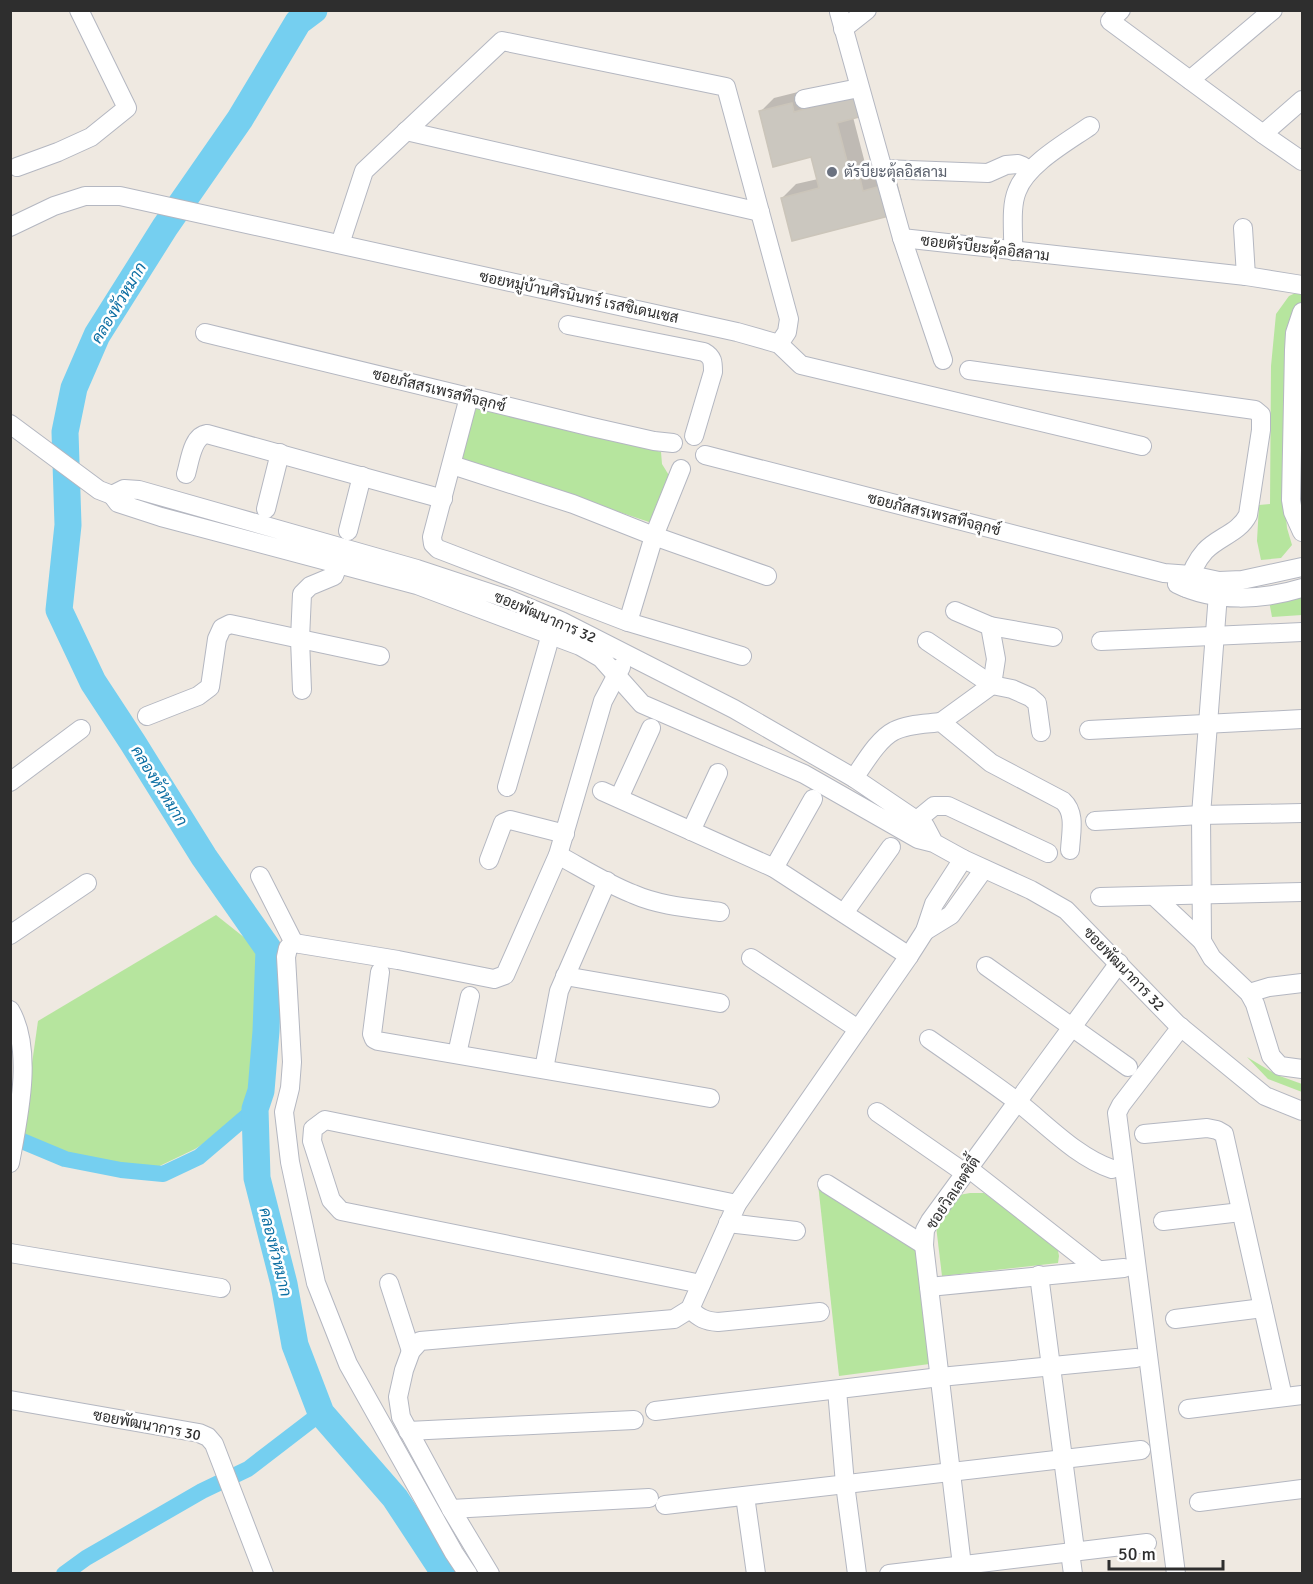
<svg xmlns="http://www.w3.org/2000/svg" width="1313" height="1584" font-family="Signika,Sarabun,sans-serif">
	<rect width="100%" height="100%" fill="#efe9e1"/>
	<g fill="#b6e59e">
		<path d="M1302,290V301L1296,311L1284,496L1287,528L1292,545L1281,558L1261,560L1257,541L1259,505L1270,504L1271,366L1276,314L1289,296Z"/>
		<path d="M477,405L661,452L662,464L670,477L652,523L461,459Z"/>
		<path d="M1302,596V615L1272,617L1269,601Z"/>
		<path d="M216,915L259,949L266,1031L248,1115L195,1149L147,1172L21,1141L38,1021Z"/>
		<path d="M1247,1057L1277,1075L1302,1084V1092L1268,1079Z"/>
		<path d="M818,1184L920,1248L937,1363L839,1376Z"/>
		<path d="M970,1193H984L1057,1246L1059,1256L1058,1263L942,1276L936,1226L959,1195Z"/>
	</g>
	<path fill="#0003" d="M806,90L853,117L866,167L873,165L895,174L902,201L888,214L782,198L796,184L818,179L812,155L760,112L774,98Z"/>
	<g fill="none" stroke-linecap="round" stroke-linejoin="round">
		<g stroke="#75cff0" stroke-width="16">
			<path d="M10,1136L65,1159L121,1170L163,1174L199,1157L255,1109"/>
			<path d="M64,1574L86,1558L202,1491L248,1469L321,1413"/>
		</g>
		<path stroke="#75cff0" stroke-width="27" d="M314,10L298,22L240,119L165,227L97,335L74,388L65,432L68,525L59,610L93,682L133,743L204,857L269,950L266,1031L261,1091L255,1109L257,1178L284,1284L295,1345L321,1413L395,1498L445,1574"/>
	</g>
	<path fill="#cbc7bf" stroke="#cbc5ba" stroke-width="1.5" d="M854,96L859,117L837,123L852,180L860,178L863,191L881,186L889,216L792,241L781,198L819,188L811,157L773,167L759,111L792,103L794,112Z"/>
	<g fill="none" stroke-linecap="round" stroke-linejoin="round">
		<g stroke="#b4b7c1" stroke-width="20">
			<g id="minor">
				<path d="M1121,10L1110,21L1263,134L1302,161"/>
				<path d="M839,12L902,238L1246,276L1302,285"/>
				<path d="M843,29L867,10"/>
				<path d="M1190,80L1273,10"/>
				<path d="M804,99L859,88"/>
				<path d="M406,131L760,212"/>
				<path d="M1263,134L1302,100"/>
				<path d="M17,167L58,152L91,137L127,108L79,10"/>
				<path d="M883,169L988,173L1006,165L1018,164L1023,166L1027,174"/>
				<path d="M10,227L54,206L85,196H120L737,332L779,344L801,365L1142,446"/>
				<path d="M1243,228L1246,276"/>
				<path d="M902,238L943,360"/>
				<path d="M340,244L364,171L502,41L726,87L789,319L787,332L779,344"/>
				<path d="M1013,251C1014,233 1010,208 1017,191C1027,164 1067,142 1090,126"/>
				<path d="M1302,312L1295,333L1294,350L1291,500L1293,512L1302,532"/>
				<path d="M568,325L704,352C713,357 713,362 713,372L694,436"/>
				<path d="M205,333L592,427L654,441L673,443"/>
				<path d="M969,370L1255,410L1261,415V430L1248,515C1239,533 1218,537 1205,551C1195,562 1190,575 1186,588"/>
				<path d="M469,397L432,537L433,544L438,549L628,622L742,656"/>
				<path d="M10,424L99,490L112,495"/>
				<path d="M705,455L1164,573L1191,575L1219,581L1242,580L1302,567"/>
				<path d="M452,465L573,504L654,536L767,576"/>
				<path d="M186,474C190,461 192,436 207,434L443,499"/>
				<path d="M266,509L280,453"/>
				<path d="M348,531L362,476"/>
				<path d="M1219,581L1201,815L1202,941L1212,958L1249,993L1255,1004L1271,1056L1280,1066L1302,1069"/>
				<path d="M1177,584C1215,603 1263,600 1302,588"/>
				<path d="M628,622L654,536L681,469"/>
				<path d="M990,626L1053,637"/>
				<path d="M927,641L992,685L1012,689L1030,697L1037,703L1041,732"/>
				<path d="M1101,641L1302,632"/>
				<path d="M302,690L300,639L302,594L310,586L334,576L339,563"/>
				<path d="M147,716L198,696L210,687L217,639L222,628L230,624L380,656"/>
				<path d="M941,722L992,685L996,659L990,626L955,611"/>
				<path d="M1089,730L1302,719"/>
				<path d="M854,778C864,764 878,739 894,731C907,724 926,724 941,722L991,763L1063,801C1076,813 1071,832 1070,850"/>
				<path d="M10,782L81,729"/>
				<path d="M507,787L551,634"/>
				<path d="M602,791L774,868L909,956"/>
				<path d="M619,798L651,728"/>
				<path d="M917,820L934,806H948L1048,853"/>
				<path d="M1095,821L1201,815L1302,813"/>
				<path d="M691,831L718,773"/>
				<path d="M934,843L925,826L854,778L734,709L561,621L508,599L417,569L139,490L124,489L112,495L118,503L161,517L417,585L580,646L601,658L642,704L804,774L918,839L934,843L963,859L1031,890L1066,910L1177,1024L1265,1096L1302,1111"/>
				<path d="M558,855C582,868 607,884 633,894C660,906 691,908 720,912"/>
				<path d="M489,860L503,823L510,820L565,834"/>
				<path d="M774,868L813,799"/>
				<path d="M260,876L294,943"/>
				<path d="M1100,897L1302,892"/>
				<path d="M1155,897L1202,941"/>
				<path d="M844,913L891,847"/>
				<path d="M925,931L951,915L984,869"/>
				<path d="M10,935L87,883"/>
				<path d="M751,958L858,1029"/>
				<path d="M986,966L1128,1067"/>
				<path d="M380,972L372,1034L374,1039L378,1041L710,1098"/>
				<path d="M565,976L720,1003"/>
				<path d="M1249,993L1269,987L1302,983"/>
				<path d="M10,1010C34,1050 18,1119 10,1163"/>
				<path d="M929,1039C959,1060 990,1081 1019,1103C1048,1126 1077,1157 1112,1169"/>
				<path d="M457,1054L470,996"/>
				<path d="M544,1069L559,991L607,881"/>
				<path d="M877,1112L965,1173"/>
				<path d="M1144,1134L1207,1128L1217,1130L1224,1134L1283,1397"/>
				<path d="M968,1168L1097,1269"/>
				<path d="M827,1184L924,1245"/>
				<path d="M1163,1221L1241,1212"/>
				<path d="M728,1223L796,1231"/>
				<path d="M10,1253L221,1288"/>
				<path d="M1039,1275L1075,1550"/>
				<path d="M389,1283L411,1351"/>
				<path d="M701,1284L341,1211L331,1200L312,1141L313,1129L325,1120L737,1204"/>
				<path d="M929,1287L1124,1268"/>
				<path d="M690,1309C699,1318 705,1321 718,1322L820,1312"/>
				<path d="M1175,1319L1263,1308"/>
				<path d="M837,1390L845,1484L857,1574"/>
				<path d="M10,1400L199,1433L208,1437L214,1444L264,1574"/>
				<path d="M1188,1409L1302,1395"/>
				<path d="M655,1411L940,1377L1136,1358"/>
				<path d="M408,1431L634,1420"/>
				<path d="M745,1496L756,1574"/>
				<path d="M1199,1502L1302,1489"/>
				<path d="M665,1505L1141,1450"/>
				<path d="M451,1509L649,1498"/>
				<path d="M1070,1552L1073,1574"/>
				<path d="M468,1574L454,1553L348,1364L316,1283L290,1162L284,1112L290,1088L292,1062L286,957L288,948L294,943L398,960L494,979L505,975L558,855L603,701L621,667"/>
				<path d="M490,1574L451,1509L401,1417L398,1397L404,1370L411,1351L420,1341L674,1319L690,1309L737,1204L909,956L925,931L934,904L963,859"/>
				<path d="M889,1574L1147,1543"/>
				<path d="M963,1574L924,1245L925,1230L930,1221L1119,963"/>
				<path d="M1176,1574L1117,1113L1121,1105L1181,1027"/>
			</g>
		</g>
		<use href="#minor" stroke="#fff" stroke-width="18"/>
	</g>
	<circle fill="#6b7280" stroke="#fff" stroke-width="2" cx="832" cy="172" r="6"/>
	<g text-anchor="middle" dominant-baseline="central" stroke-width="5" stroke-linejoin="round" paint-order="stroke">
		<g font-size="15" fill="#5b616d" stroke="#fff" text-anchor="start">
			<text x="844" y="172">ตัรบียะตุ้ลอิสลาม</text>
		</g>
		<g font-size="15" fill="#2e2e2e" stroke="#fff">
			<text transform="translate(985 248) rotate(7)">ซอยตัรบียะตุ้ลอิสลาม</text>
			<text transform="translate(579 297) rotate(12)">ซอยหมู่บ้านศิรนินทร์ เรสซิเดนเซส</text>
			<text transform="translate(439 390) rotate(14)">ซอยภัสสรเพรสทีจลุกซ์</text>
			<text transform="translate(934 514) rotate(14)">ซอยภัสสรเพรสทีจลุกซ์</text>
			<text transform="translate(545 617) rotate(23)">ซอยพัฒนาการ 32</text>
			<text transform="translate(1124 969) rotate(46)">ซอยพัฒนาการ 32</text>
			<text transform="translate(953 1193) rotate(-56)">ซอยวิลเลตซิตี้</text>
			<text transform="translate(147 1425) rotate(11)">ซอยพัฒนาการ 30</text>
		</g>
		<g font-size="16" font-style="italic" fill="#0d6fa3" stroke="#fff">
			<text transform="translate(119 303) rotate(-59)">คลองหัวหมาก</text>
			<text transform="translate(159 786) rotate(58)">คลองหัวหมาก</text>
			<text transform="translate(275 1252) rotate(76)">คลองหัวหมาก</text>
		</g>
	</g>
	<rect width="1313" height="1584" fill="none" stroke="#2e2e2e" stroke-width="24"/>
	<path d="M1109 1560v9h114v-9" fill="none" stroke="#2e2e2e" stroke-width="3"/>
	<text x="1118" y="1560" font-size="18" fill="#2e2e2e" stroke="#ffffff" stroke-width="4.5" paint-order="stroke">50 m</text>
</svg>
